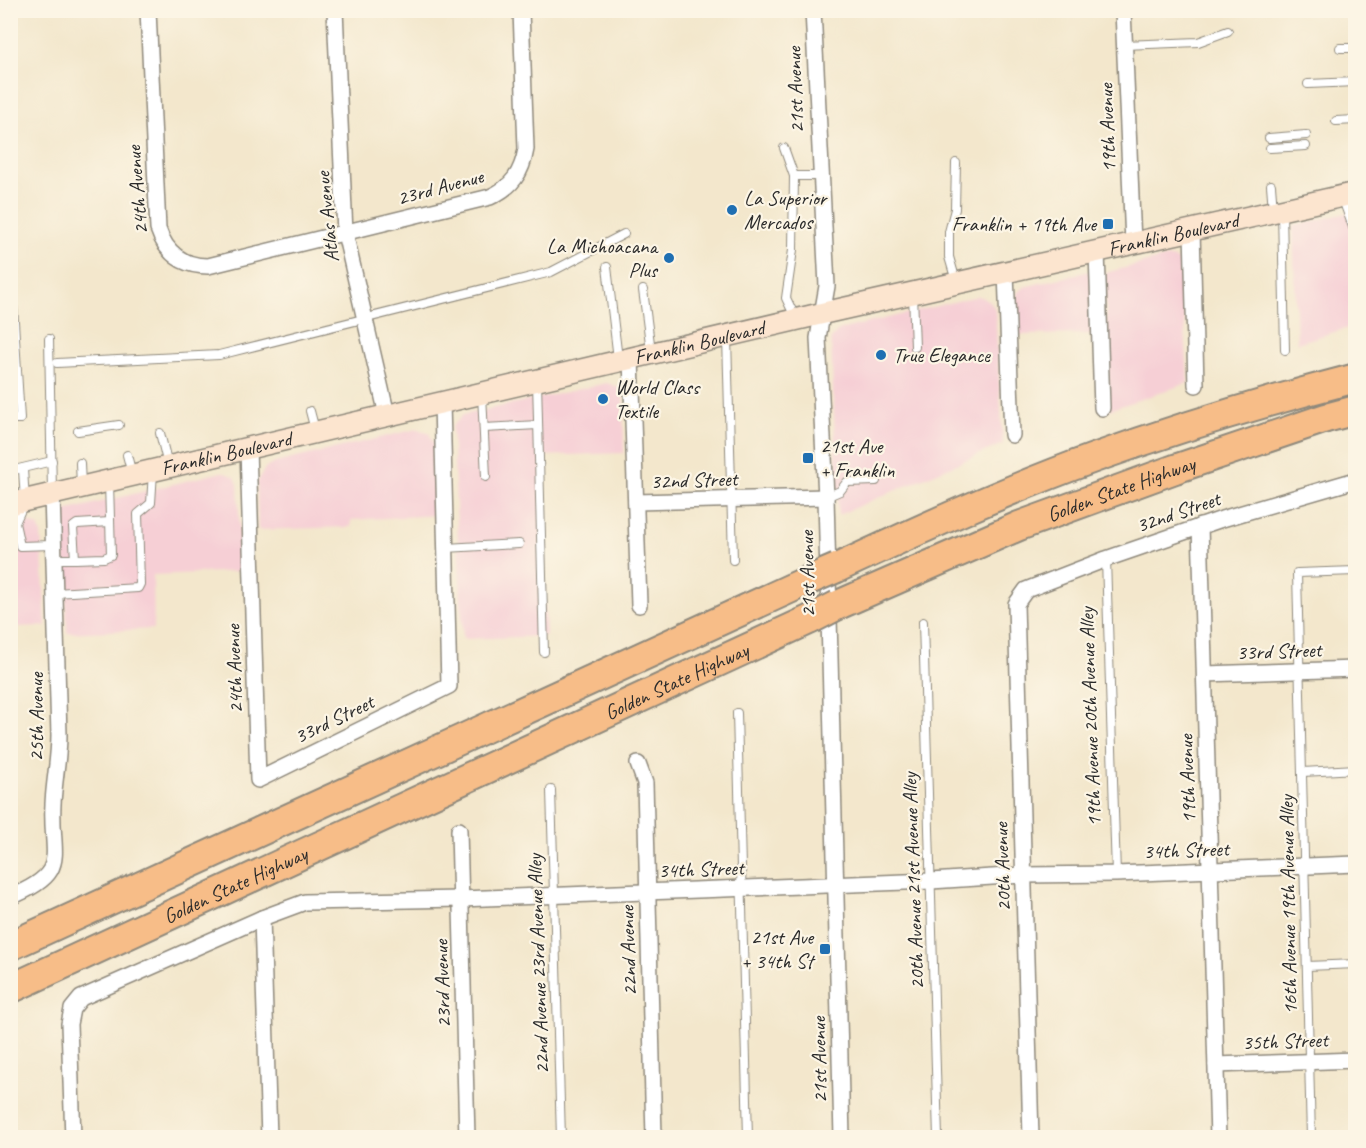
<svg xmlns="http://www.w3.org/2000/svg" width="1366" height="1148" font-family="Caveat,sans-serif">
	<rect width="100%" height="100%" fill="#fcf5e5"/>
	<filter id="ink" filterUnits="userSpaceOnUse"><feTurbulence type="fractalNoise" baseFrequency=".0167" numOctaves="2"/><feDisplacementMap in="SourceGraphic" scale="12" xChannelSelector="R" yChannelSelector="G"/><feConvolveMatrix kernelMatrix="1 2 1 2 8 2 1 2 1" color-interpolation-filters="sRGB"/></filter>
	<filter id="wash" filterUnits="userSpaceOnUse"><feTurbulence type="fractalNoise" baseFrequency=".008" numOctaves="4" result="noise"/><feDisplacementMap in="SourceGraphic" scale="24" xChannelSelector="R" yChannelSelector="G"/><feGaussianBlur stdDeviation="1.35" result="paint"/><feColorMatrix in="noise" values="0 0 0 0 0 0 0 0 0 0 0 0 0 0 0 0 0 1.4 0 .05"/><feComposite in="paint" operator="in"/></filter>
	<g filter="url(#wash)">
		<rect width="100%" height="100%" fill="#f3e7cc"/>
		<g fill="#f6cfd5">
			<path d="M1355,211V326L1297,343L1293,226Z"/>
			<path d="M1167,257L1178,260L1182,269L1188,383L1109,410L1105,273Z"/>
			<path d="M1094,270V334L1016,335L1015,301L1018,292L1024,287Z"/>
			<path d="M978,296L989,300L995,309L1003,444L838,515L831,339L839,330Z"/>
			<path d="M607,383L618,387L623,396L624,453L541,456L546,636L463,639L452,427L463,415Z"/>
			<path d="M417,429L429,433L435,447L438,515L351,520V527L258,530L257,483L265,468L275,463Z"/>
			<path d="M222,472L235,477L238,485L241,571L153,575L154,629L67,633L63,522L65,511Z"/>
			<path d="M28,522L38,526L41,533L46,626L11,627L10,525Z"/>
		</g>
	</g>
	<g filter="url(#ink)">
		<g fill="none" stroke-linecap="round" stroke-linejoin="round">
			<g stroke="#8f897c" stroke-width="10">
				<g id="service">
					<path d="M1124,45L1198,42L1228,31"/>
					<path d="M1340,48H1356"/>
					<path d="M1308,84L1356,82"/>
					<path d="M1336,121L1356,120"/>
					<path d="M1269,138L1306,135"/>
					<path d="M784,148L794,176"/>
					<path d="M1270,148L1306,146"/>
					<path d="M956,163L955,209L949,232V257L956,281"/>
					<path d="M1271,185L1273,210"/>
					<path d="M1342,197L1356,235"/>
					<path d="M1282,211L1285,350"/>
					<path d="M607,267L618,359"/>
					<path d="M10,290L12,289L20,419H10"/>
					<path d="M643,290L651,351"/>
					<path d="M913,294L915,347"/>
					<path d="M795,317L786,298L793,250L794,176H820"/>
					<path d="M727,337L733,560"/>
					<path d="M49,339L52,492"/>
					<path d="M57,363L219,355L551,272L624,234"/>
					<path d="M537,381L544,652"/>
					<path d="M482,394L486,477"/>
					<path d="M310,411L315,430"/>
					<path d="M484,428L538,425"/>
					<path d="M78,431L119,425"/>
					<path d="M160,433L168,465"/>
					<path d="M127,455L132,474"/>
					<path d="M80,463L81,486"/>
					<path d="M23,469L25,501L15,523L20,546L53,545"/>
					<path d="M10,471L52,461"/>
					<path d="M826,497L840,491L847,482L876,481"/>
					<path d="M446,548L519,544"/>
					<path d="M53,559H75L73,527L77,524L110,522"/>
					<path d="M75,559L104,558L111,555L109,482"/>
					<path d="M1106,559L1116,874"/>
					<path d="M55,593L138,588L140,584L138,514L151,503L153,472"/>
					<path d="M923,622L938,1138"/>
					<path d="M737,713L748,1138"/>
					<path d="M1303,772L1356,769"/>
					<path d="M551,790L561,1138"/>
					<path d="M1307,966L1356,964"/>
					<path d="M1311,1138L1297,573L1356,571"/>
				</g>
			</g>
			<g stroke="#8f897c" stroke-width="18">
				<g id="minor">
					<path d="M148,10L158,229C166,253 182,266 208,266L490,197C512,187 522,173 526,149L521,10"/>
					<path d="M335,10L345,233L387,415"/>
					<path d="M813,10L827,286L818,338L826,497L842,1138"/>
					<path d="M1123,10L1133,243"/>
					<path d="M1192,230L1196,385"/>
					<path d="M1097,251L1102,408"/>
					<path d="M1006,272L1012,435"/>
					<path d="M631,358L639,605"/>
					<path d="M248,448L258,780L449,686L442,402"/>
					<path d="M636,502L826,497"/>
					<path d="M1200,526L1218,1138"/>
					<path d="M1205,674L1356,669"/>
					<path d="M638,764L645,783L654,1138"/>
					<path d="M459,830L467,1138"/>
					<path d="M10,897C72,872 50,856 53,804C54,781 59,759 59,735L52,494"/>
					<path d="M262,918L269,1138"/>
					<path d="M1216,1065L1356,1060"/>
					<path d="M73,1138L69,1024L72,1009L81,998L262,918L305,902L461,899L931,881L1023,875L1116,874L1356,864"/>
					<path d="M1031,1138L1016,604L1026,590L1106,559L1222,519L1356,480"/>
				</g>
			</g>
			<g stroke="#8f897c" stroke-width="24">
				<g id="secondary">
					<path id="s1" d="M10,504L824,313L1356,193"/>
				</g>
			</g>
			<g stroke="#8f897c" stroke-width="32">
				<g id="motorway">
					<path d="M837,568C921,529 1006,490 1094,458C1180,427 1267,401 1356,378"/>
					<path id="s2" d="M838,605L1019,526L1175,469L1326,418L1356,410"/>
					<path d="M10,946L809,580"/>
					<path id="s3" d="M10,989L811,619"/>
				</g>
			</g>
			<use href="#service" stroke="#fff" stroke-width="8"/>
			<use href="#minor" stroke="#fff" stroke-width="15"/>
			<use href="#secondary" stroke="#fce5cf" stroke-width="21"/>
			<use href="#motorway" stroke="#f7bd88" stroke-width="28"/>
			<g stroke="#8f897c" stroke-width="32" stroke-linecap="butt">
				<g id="motorway-bridge">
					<path d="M809,580L837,568"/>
					<path d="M811,619L838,605"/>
				</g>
			</g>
			<use href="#motorway-bridge" stroke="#f7bd88" stroke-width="28"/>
		</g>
	</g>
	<g fill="#1f6fb2" stroke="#fcf5e5" stroke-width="2">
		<circle cx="732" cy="210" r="6"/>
		<rect x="1102" y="218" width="12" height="12" rx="3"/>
		<circle cx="669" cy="258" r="6"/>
		<circle cx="881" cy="355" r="6"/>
		<circle cx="603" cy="399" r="6"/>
		<rect x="802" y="452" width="12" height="12" rx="3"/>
		<rect x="819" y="943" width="12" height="12" rx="3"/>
	</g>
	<g text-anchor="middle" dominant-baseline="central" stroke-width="4.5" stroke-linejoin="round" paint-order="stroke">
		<g font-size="21" fill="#2b2b2b" stroke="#fcf5e5">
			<text transform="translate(795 90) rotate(-92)">21st Avenue</text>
			<text transform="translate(1107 128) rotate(-92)">19th Avenue</text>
			<text transform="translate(440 187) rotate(-15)">23rd Avenue</text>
			<text transform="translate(137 190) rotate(-95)">24th Avenue</text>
			<text transform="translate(327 217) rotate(-96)">Atlas Avenue</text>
			<text stroke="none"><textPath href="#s1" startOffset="1194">Franklin Boulevard</textPath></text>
			<text stroke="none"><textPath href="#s1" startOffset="708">Franklin Boulevard</textPath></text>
			<text stroke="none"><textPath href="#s1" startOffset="222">Franklin Boulevard</textPath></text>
			<text transform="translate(694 480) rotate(-2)">32nd Street</text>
			<text stroke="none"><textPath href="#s2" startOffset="306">Golden State Highway</textPath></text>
			<text transform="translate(1178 512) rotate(-19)">32nd Street</text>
			<text transform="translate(807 574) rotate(-91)">21st Avenue</text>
			<text transform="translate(1279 651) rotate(-2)">33rd Street</text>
			<text transform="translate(234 669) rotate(-92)">24th Avenue</text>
			<text stroke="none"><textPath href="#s3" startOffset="734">Golden State Highway</textPath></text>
			<text transform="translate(36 717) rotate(-90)">25th Avenue</text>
			<text transform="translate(1090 717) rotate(-92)">19th Avenue 20th Avenue Alley</text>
			<text transform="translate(334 719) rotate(-26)">33rd Street</text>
			<text transform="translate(1187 779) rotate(-92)">19th Avenue</text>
			<text transform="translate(1186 850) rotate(-2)">34th Street</text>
			<text transform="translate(1002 867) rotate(-92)">20th Avenue</text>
			<text transform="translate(701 869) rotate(-2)">34th Street</text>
			<text transform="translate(913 881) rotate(-92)">20th Avenue 21st Avenue Alley</text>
			<text stroke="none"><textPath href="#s3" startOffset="248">Golden State Highway</textPath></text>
			<text transform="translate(1288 905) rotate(-91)">16th Avenue 19th Avenue Alley</text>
			<text transform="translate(628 951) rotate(-92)">22nd Avenue</text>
			<text transform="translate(538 964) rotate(-92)">22nd Avenue 23rd Avenue Alley</text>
			<text transform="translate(442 984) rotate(-92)">23rd Avenue</text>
			<text transform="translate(1285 1041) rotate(-2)">35th Street</text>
			<text transform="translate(819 1060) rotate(-91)">21st Avenue</text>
		</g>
		<g font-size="21" fill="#2b2b2b" stroke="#fcf5e5" text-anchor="start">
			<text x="744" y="198">La Superior<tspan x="744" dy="24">Mercados</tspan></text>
			<text x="1096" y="224" text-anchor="end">Franklin + 19th Ave</text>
			<text x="657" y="246" text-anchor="end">La Michoacana<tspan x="657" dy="24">Plus</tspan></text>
			<text x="893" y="355">True Elegance</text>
			<text x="615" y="387">World Class<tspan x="615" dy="24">Textile</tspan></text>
			<text x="820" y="446">21st Ave<tspan x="820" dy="24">+ Franklin</tspan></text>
			<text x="813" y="937" text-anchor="end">21st Ave<tspan x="813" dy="24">+ 34th St</tspan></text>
		</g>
	</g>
	<rect width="1366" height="1148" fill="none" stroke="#fcf5e5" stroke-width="36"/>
</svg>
